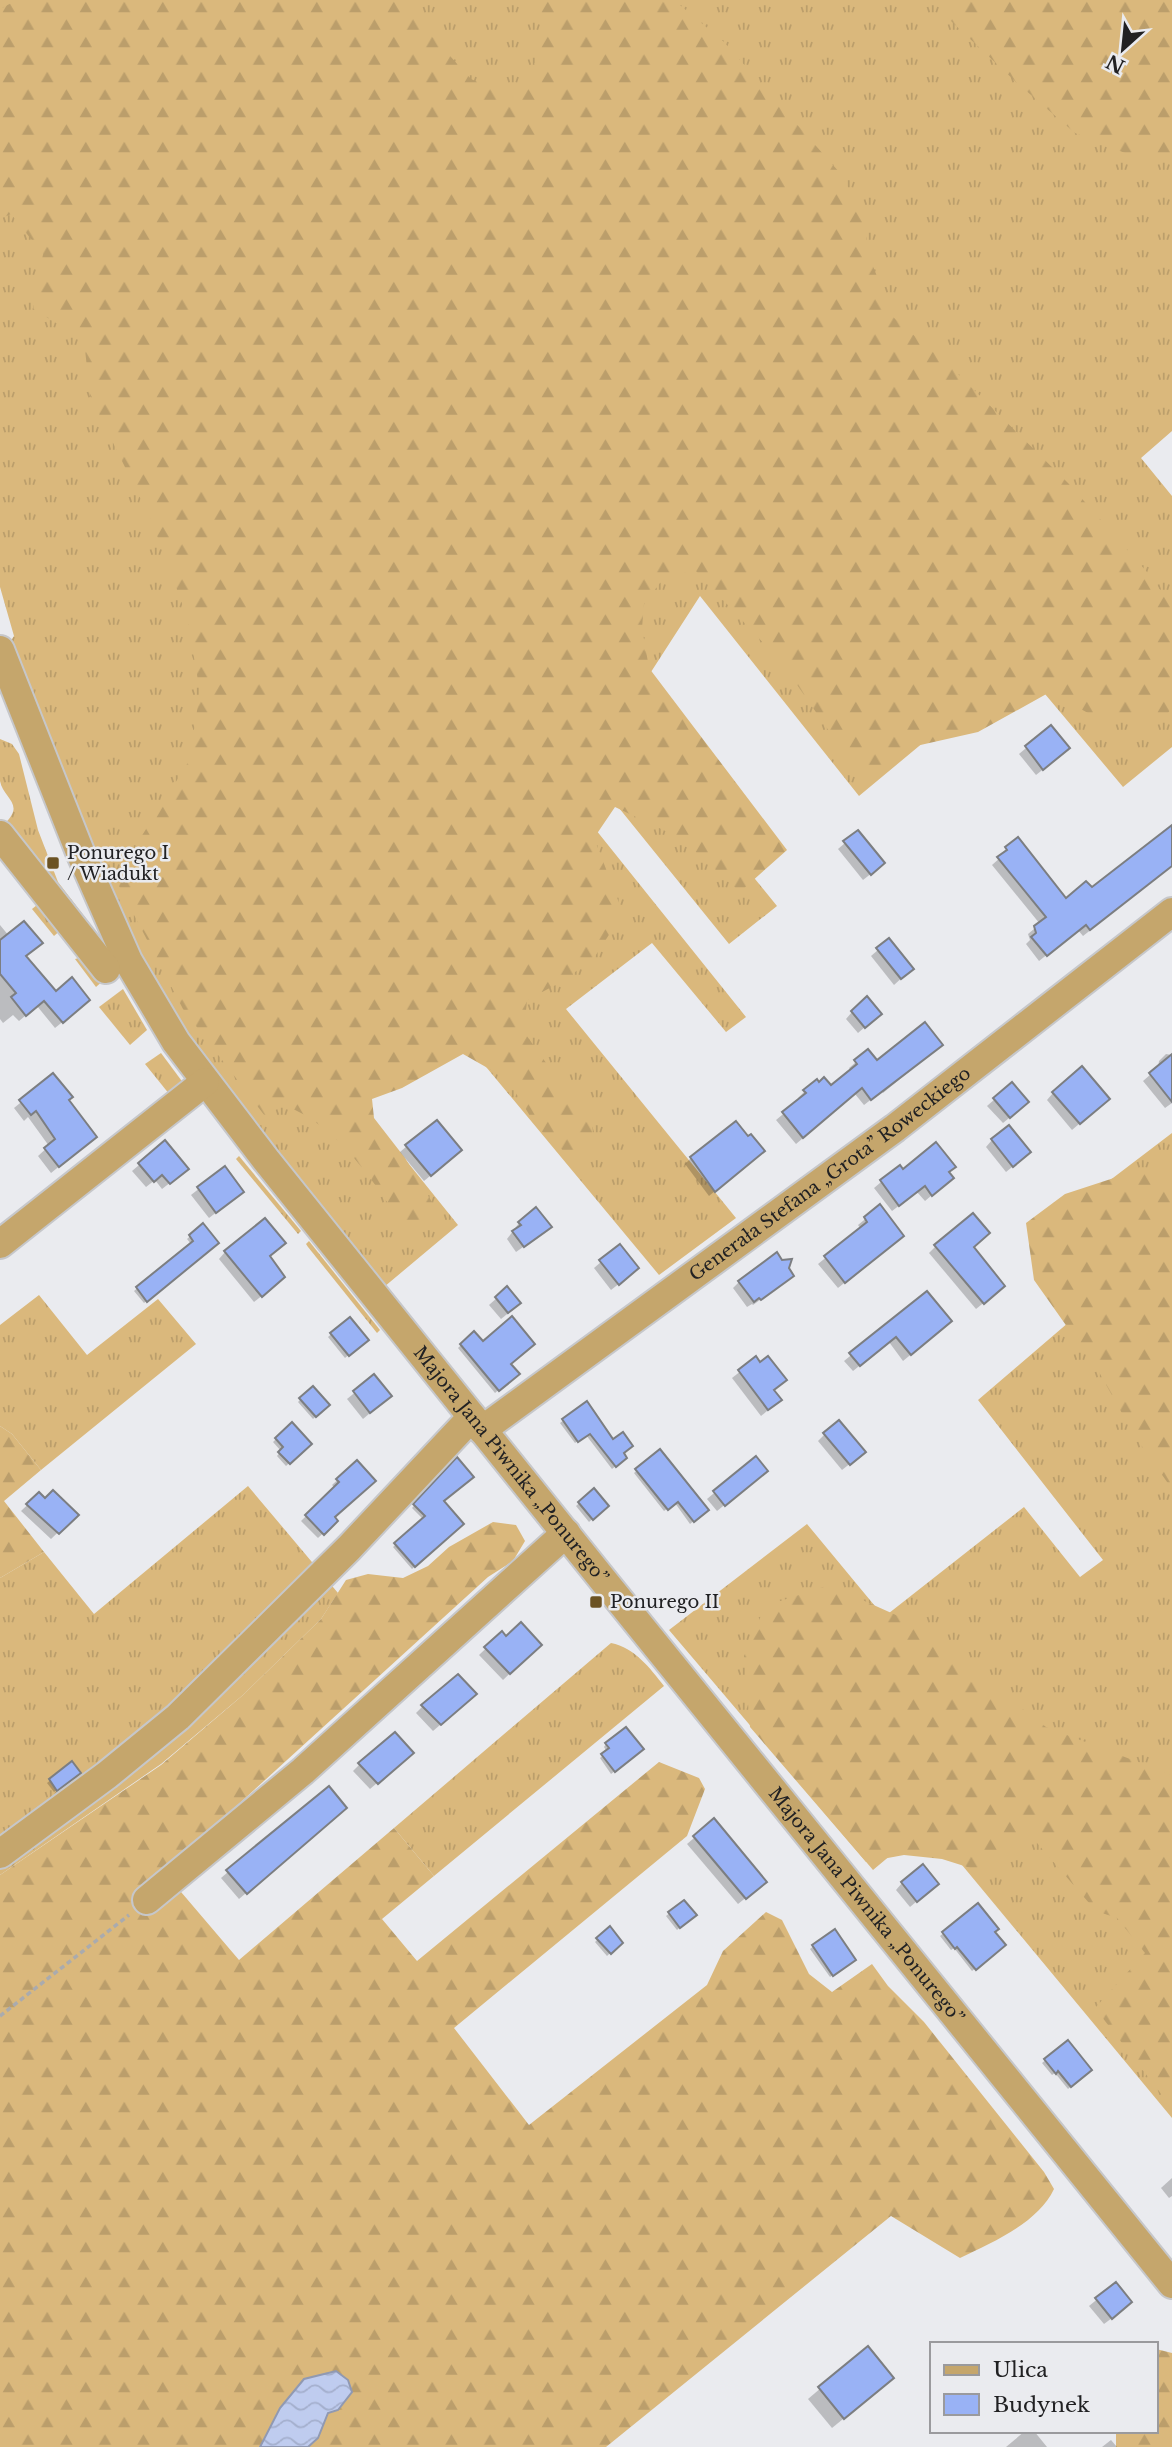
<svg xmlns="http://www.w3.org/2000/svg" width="1172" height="2447" font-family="'Libre Baskerville',serif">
	<defs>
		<pattern id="grass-tufts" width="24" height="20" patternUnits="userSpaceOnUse" patternTransform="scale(1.75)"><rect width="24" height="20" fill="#dab87c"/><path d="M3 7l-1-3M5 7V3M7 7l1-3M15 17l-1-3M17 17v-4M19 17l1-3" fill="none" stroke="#bb9e6b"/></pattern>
		<pattern id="forest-firs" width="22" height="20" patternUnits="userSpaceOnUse" patternTransform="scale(1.75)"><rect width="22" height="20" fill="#dab87c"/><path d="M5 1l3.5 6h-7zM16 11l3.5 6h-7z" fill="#bb9e6b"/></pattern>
		<pattern id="water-waves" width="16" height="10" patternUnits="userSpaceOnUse" patternTransform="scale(1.75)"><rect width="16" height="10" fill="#bfccef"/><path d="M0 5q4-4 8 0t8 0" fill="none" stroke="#a4afcd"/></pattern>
	</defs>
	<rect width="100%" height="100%" fill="#eaebef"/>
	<g fill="url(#grass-tufts)">
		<path d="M0,0H1172V431L1141,458L1172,496V747L1123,787L1019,663L859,796L700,596L640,689L702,814L777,906L729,944L547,719L523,739L746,1017L726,1032L652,943L566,1009L736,1218L659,1275L443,1015L351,1092L458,1225L384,1287L228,1098L145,968L120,915L10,642L14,636L0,587Z"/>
		<path d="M0,739L12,744L19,754L38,830L58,882L91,925L114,971L96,987L75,959L87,956L3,825C27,804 3,799 0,781C0,768 0,752 0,739Z"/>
		<path d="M42,901L63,928L54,936L32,909Z"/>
		<path d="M123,989L147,1030L130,1045L99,1007Z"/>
		<path d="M161,1053L187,1088L174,1100L145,1064Z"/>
		<path d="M1172,1133V2118L928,1824L873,1870L669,1630L807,1524L884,1617L1024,1507L1080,1577L1103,1560L978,1400L1090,1304L1038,1235Z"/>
		<path d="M239,1156L301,1231L298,1234L236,1159Z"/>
		<path d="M309,1241L380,1330L377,1333L308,1247L306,1244Z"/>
		<path d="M39,1295L87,1355L158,1299L196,1344L41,1470L12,1434L0,1426V1325Z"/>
		<path d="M248,1486L338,1593L321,1619L243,1695L161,1764L0,1875V1578L44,1552L94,1614Z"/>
		<path d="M611,1643C635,1648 650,1668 664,1686L434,1876L394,1828Z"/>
	</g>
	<g fill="url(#forest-firs)">
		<path d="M17,0H399L471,79L511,97L539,57L541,0H674L724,42L840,173L866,220L867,251L893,317L954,370L1068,483L1147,572L1172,606V708L1168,713L1139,716L1088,713L1050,692L978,732L916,746L874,778L840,747L782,663L695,570L663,579L644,604L642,628L649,668L787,850L740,892L680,838L615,807L594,838L623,913L594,958L563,981L527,1000L524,1032L554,1074L591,1115L595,1150L569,1156L537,1127L507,1079L463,1054L402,1088L372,1099L374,1118L405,1158L435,1207L417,1233L408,1234C378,1187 338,1124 283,1105L265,1116L183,1009L119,886L136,845L189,761L200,692L187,617L152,522L90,396L84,340L33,309L43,254L11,214L0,219V9Z"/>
		<path d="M934,0H1172V156L1125,153L1075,133L1016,82L952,22Z"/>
		<path d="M1155,1173L1172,1176V1489L1134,1435L1099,1372L1034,1280L1026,1223L1065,1194L1123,1175Z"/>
		<path d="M0,1426L12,1434L41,1470L4,1501L44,1552L0,1578Z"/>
		<path d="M493,1522L516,1525L525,1541L513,1561L488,1577L164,1872L239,1960L394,1828L434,1876L382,1919L417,1961L659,1762L699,1778L705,1789L687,1836L454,2028L529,2125L707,1985L723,1951L766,1912L782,1920L809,1974L832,1992L872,1964L888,1986L924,2022L1044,2172L1054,2189C1038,2223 993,2242 960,2258L891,2216L606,2447H0V1875L161,1765L243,1695L321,1619L346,1580L368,1574L403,1578L428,1566L449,1547Z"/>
		<path d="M829,1585L907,1620L1046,1727L1172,1775V2108L1095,2008L1145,1953L1117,1918L1096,1911L1031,1836L980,1871L942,1859L904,1855L866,1862L750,1727L744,1656L765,1606Z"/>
		<path d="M1156,2349L1172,2353V2447H1116V2431H1156Z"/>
	</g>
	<path fill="url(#water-waves)" stroke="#9099b2" stroke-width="2" d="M336,2371L348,2380L352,2392L338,2410L328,2413L318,2438L308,2447H260L280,2408L304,2379Z"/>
	<g fill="#0003">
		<path d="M1051,727L1061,755L1036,775L1019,754Z"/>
		<path d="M1172,826V866L1083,936L1078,930L1039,961L1026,944L1030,940L1028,934L1040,924L992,865L1001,857L999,855L1017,840L1066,900L1091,890Z"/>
		<path d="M845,843L877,869L863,880L838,849Z"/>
		<path d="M0,925L56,993L82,1006L55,1028L37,1006L19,1021L13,1015L3,1023L0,1019Z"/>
		<path d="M878,950L905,975L894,985L871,956Z"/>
		<path d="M852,1012L873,1020L858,1033L846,1019Z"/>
		<path d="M941,1045L883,1093L882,1091L864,1105L855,1094L796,1144L776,1120L800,1100L798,1098L805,1091L831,1087L851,1071L849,1068L856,1062H877Z"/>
		<path d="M1166,1054L1172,1055V1103L1165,1108L1143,1081L1158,1068L1159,1061Z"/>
		<path d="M53,1076L88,1143L51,1173L38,1156L49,1146L28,1117L24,1121L14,1108Z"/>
		<path d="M1012,1084L1020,1109L1003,1123L987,1106Z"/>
		<path d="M1053,1093L1101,1105L1072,1130L1047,1100Z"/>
		<path d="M992,1140L1022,1159L1006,1172L986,1147Z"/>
		<path d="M165,1143L180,1175L162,1189L155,1180L146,1187L132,1171Z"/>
		<path d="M407,1146L453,1157L424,1181L400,1152Z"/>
		<path d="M757,1156L709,1196L685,1164L691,1158Z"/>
		<path d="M899,1167L903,1172H947L945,1184L925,1201L917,1192L892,1211L874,1188Z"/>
		<path d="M224,1169L235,1198L209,1218L191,1195Z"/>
		<path d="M880,1207L895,1242L838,1288L818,1264L861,1229L858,1225Z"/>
		<path d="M519,1223L543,1233L516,1252L507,1239Z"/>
		<path d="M203,1225L214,1245L144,1303L134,1291L191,1244L187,1239Z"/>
		<path d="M936,1246L972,1247L997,1292L976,1309L929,1253Z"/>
		<path d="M225,1252L268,1257L277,1284L254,1302L219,1259Z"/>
		<path d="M601,1262L630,1275L611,1290L594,1268Z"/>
		<path d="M739,1282H785L753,1305L752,1304L747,1307L733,1288Z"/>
		<path d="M507,1289L512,1310L501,1319L489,1305Z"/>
		<path d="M927,1293L943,1328L903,1361L889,1342L853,1371L844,1361Z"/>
		<path d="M349,1319L366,1340L345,1358L328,1337Z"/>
		<path d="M474,1333L517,1374L495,1393L458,1348Z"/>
		<path d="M756,1359L780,1400L761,1416L732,1378Z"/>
		<path d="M374,1377L383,1402L363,1419L347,1399Z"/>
		<path d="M312,1388L328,1405L313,1419L298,1402Z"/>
		<path d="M586,1404L622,1454V1461L612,1469L586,1435L575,1443L560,1423Z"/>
		<path d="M292,1424L310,1444L286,1466L277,1456L281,1451L273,1442Z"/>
		<path d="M824,1435L857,1458L842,1470L818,1441Z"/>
		<path d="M660,1451L707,1510L690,1524L675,1503L664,1511L634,1473Z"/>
		<path d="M756,1458L759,1477L717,1511L707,1499Z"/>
		<path d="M457,1459L441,1501L461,1524L412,1569L393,1547L424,1520L412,1508Z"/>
		<path d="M357,1462L332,1518L336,1521L318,1538L301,1521L335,1488L332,1485Z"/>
		<path d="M593,1491L607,1506L589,1522L576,1506Z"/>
		<path d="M39,1494L45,1500L76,1515L51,1539L21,1511Z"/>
		<path d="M502,1633L506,1638L539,1645L503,1680L479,1655Z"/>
		<path d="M468,1701L433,1731L416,1713L423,1706Z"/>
		<path d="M606,1744L639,1752L611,1774L600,1758L607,1752L604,1747Z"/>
		<path d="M405,1759L370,1789L353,1771L360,1764Z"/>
		<path d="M72,1763L76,1776L54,1792L47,1783Z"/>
		<path d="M338,1814L239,1899L221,1878L228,1872Z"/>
		<path d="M714,1821L758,1888L738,1904L687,1844Z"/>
		<path d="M902,1883L930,1890L910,1907L896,1890Z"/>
		<path d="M684,1902L694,1915L677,1930L666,1916Z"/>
		<path d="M978,1905L1001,1948L972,1971L954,1948L951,1950L940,1936Z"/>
		<path d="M609,1929L621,1943L607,1956L595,1942Z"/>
		<path d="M834,1931L851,1962L830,1977L810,1949Z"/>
		<path d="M1068,2042L1087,2073L1068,2089L1055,2073L1052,2075L1042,2063Z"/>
		<path d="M1172,2178V2196L1169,2198L1161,2188Z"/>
		<path d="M1116,2284L1124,2309L1104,2324L1089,2306Z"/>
		<path d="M868,2348L881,2388L832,2428L808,2399Z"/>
		<path d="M1025,2431H1034L1047,2447H1006Z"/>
		<path d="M1111,2440L1117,2447H1102Z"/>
	</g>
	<g fill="#99b2f5" stroke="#7c7e81" stroke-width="2">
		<path d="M1051,725L1070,748L1043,770L1025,746Z"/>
		<path d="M1172,825V866L1090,930L1086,925L1047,956L1031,937L1036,933L1034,926L1046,917L997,857L1007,850L1005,847L1018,837L1066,898L1086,881L1092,887Z"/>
		<path d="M858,830L885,863L871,875L843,841Z"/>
		<path d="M24,921L43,943L26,956L56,991L72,977L90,1000L63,1023L44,1001L26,1016L11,997L16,993L0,974V940Z"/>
		<path d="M889,938L914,969L901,979L876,948Z"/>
		<path d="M867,996L882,1014L865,1028L851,1011Z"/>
		<path d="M925,1022L943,1045L871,1100L862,1088L803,1138L782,1112L806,1093L803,1090L817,1079L819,1082L824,1077L831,1085L857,1064L854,1060L868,1049L877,1060Z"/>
		<path d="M1172,1054V1102L1149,1073Z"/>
		<path d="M1082,1066L1110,1099L1080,1124L1052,1092Z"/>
		<path d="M53,1073L73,1097L69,1100L97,1137L59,1167L44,1148L55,1139L36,1111L31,1115L19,1100Z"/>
		<path d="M1012,1082L1029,1102L1010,1118L993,1098Z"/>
		<path d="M437,1120L462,1150L431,1176L405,1145Z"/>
		<path d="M736,1121L748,1136L751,1134L765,1151L715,1192L690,1157Z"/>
		<path d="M1009,1125L1031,1152L1013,1167L991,1139Z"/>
		<path d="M165,1140L189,1169L170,1184L162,1175L154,1182L138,1163Z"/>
		<path d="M936,1142L956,1167L949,1172L954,1178L932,1196L925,1186L899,1206L880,1180L900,1165L903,1169Z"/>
		<path d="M225,1166L244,1192L216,1213L197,1187Z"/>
		<path d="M880,1204L904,1236L845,1283L824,1256L867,1222L864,1217Z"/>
		<path d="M536,1207L552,1227L524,1247L512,1231L521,1225L518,1222Z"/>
		<path d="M973,1213L990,1233L974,1247L1005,1286L984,1304L934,1245Z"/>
		<path d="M265,1218L286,1243L270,1256L285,1277L262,1297L224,1251Z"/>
		<path d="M203,1223L219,1243L147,1302L136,1287L193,1241L189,1235Z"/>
		<path d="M620,1244L639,1268L619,1285L599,1260Z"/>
		<path d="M777,1252L782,1260L792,1259L789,1268L794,1276L761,1300L759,1298L754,1302L738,1281Z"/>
		<path d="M507,1286L521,1303L508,1313L495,1297Z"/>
		<path d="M927,1291L952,1321L911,1355L896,1337L860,1366L849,1353Z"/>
		<path d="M512,1316L535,1344L511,1364L520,1374L499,1391L460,1344L474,1331L483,1341Z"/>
		<path d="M350,1317L369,1340L349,1356L330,1333Z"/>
		<path d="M756,1356L760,1362L768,1356L787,1380L774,1390L782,1400L768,1410L738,1370Z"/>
		<path d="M374,1374L392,1396L370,1413L353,1391Z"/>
		<path d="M313,1386L330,1405L316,1417L299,1398Z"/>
		<path d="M587,1401L613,1439L623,1432L633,1446L624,1453L627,1458L616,1467L590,1434L578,1442L562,1419Z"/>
		<path d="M839,1420L866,1452L850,1465L823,1433Z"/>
		<path d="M292,1422L312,1444L290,1464L278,1452L283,1447L275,1438Z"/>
		<path d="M660,1449L709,1510L694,1522L678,1502L668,1510L635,1469Z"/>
		<path d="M756,1456L768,1471L725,1506L713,1491Z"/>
		<path d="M457,1457L474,1477L444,1501L464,1524L415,1567L394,1543L425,1516L413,1504Z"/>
		<path d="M357,1460L376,1481L335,1517L338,1521L324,1535L305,1515L339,1482L336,1479Z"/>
		<path d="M594,1488L609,1506L593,1520L578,1502Z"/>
		<path d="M53,1490L79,1515L59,1534L26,1504L39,1492L45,1498Z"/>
		<path d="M521,1622L542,1645L510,1674L484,1647L502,1631L506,1636Z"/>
		<path d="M458,1674L477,1694L441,1725L421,1705Z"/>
		<path d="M626,1727L644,1749L615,1772L601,1754L609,1748L605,1743Z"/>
		<path d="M395,1732L414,1753L378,1784L358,1763Z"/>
		<path d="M72,1761L81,1773L57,1791L49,1779Z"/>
		<path d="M329,1786L347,1808L247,1894L226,1870Z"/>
		<path d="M714,1818L767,1882L746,1899L693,1836Z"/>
		<path d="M923,1864L939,1884L917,1902L901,1882Z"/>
		<path d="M684,1900L697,1915L680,1928L668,1912Z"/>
		<path d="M978,1903L999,1929L995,1932L1006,1945L976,1970L957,1947L955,1949L942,1932Z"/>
		<path d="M610,1926L623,1943L611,1954L596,1938Z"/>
		<path d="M835,1929L856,1960L833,1976L812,1945Z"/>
		<path d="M1068,2040L1092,2070L1071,2087L1058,2071L1056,2074L1044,2059Z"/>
		<path d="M1116,2282L1132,2302L1112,2319L1095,2298Z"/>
		<path d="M868,2346L894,2378L844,2419L818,2387Z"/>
	</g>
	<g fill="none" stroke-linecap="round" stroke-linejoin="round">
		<g stroke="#c6c7ca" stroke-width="32">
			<g id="minor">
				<path id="s1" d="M0,650L80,852L128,961L176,1042L266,1160L603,1580L1172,2284"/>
				<path d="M0,835L106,969"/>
				<path d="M0,1244L205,1082"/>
				<path id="s2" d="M482,1430L895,1128L1172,912"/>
				<path d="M0,1854L107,1775L178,1717L349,1548L472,1417"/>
				<path d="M147,1900L303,1771L566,1533"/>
			</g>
		</g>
		<path stroke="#aaabae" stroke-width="3.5" stroke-dasharray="5 3.5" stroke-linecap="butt" d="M0,2016L129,1915"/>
		<use href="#minor" stroke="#c5a66c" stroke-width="28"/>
	</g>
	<g fill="#6b5223" stroke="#eaebef" stroke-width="2.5">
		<rect x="46" y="856" width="14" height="14" rx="3.5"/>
		<rect x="589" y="1595" width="14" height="14" rx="3.5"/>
	</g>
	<g text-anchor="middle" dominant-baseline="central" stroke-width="5" stroke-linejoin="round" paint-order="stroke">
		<g font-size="18" fill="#212123" stroke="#eaebef" text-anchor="start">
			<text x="67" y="853">Ponurego I<tspan x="67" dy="21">/ Wiadukt</tspan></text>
			<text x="610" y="1602">Ponurego II</text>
		</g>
		<g font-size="18" fill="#212123" stroke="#eaebef">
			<text stroke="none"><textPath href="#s2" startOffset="432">Generała Stefana „Grota” Roweckiego</textPath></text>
			<text stroke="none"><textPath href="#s1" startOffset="970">Majora Jana Piwnika „Ponurego”</textPath></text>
			<text stroke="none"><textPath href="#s1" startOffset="1536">Majora Jana Piwnika „Ponurego”</textPath></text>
		</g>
	</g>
	<rect x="930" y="2342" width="228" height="91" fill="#eaebef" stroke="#9a9a9d" stroke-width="2"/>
	<rect x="944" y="2365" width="35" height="10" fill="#c5a66c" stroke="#9a9a9d" stroke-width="2"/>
	<text x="993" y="2377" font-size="21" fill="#212123">Ulica</text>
	<rect x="944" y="2394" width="35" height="21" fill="#99b2f5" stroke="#9a9a9d" stroke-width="2"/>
	<text x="993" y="2412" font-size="21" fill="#212123">Budynek</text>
	<g transform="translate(1123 49) rotate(207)" stroke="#eaebef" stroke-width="5" paint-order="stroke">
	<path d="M0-5L12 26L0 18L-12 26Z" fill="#212123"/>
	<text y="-10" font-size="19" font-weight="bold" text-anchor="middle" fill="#212123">N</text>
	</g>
</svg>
